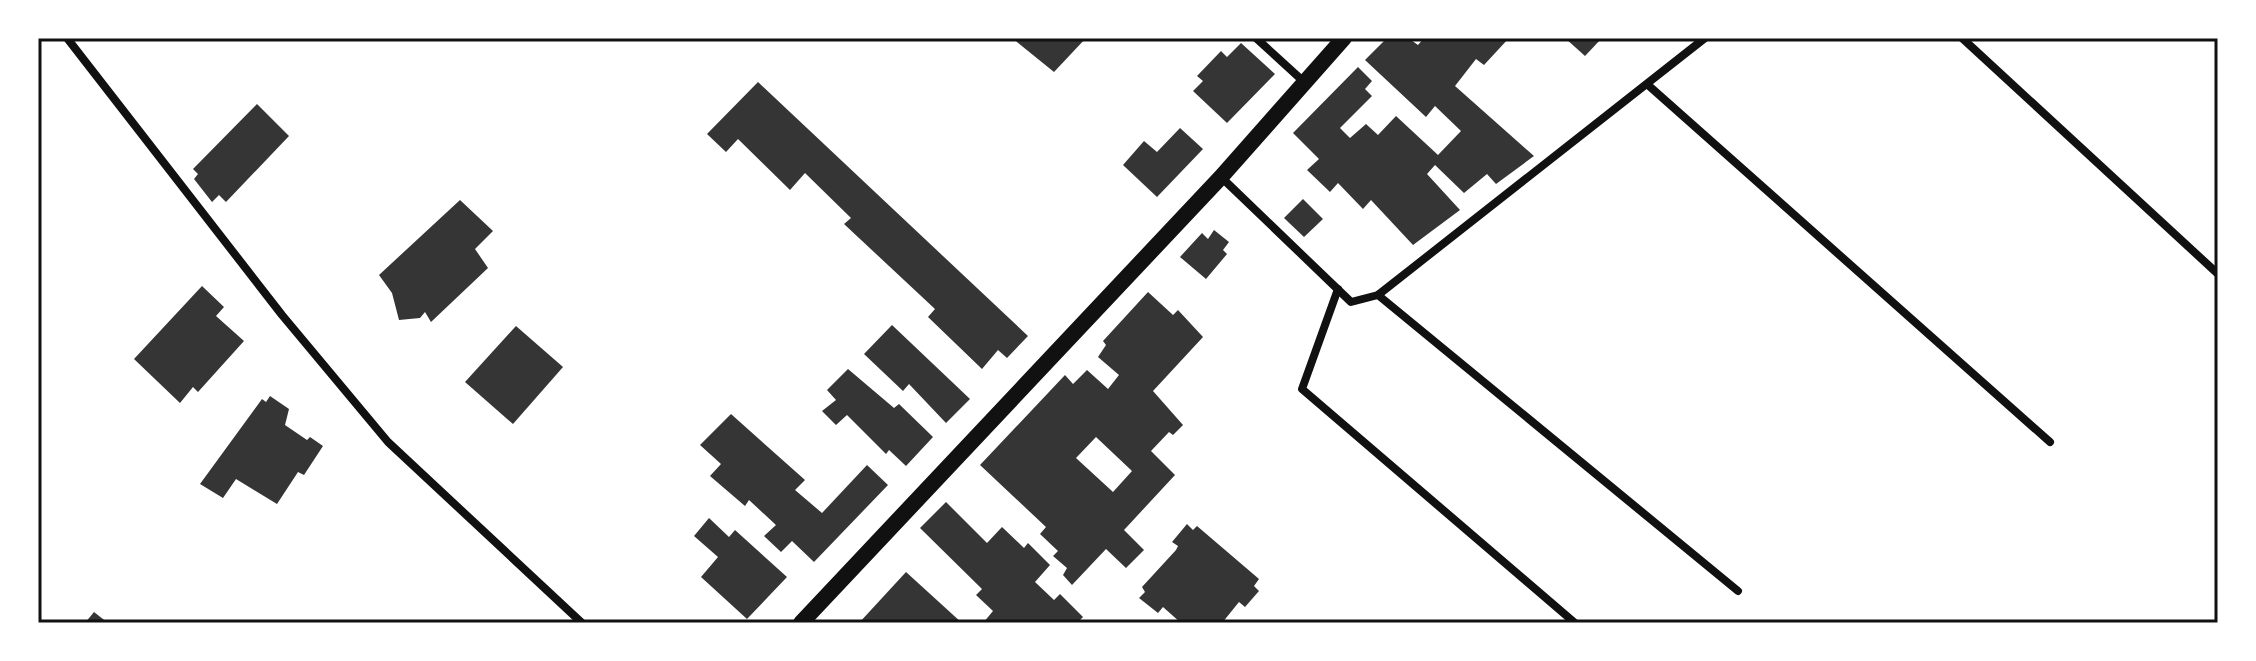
<svg xmlns="http://www.w3.org/2000/svg" width="2256" height="661" font-family="Literata,serif">
	<rect width="100%" height="100%" fill="#fff"/>
	<g fill="#353535" fill-rule="evenodd">
		<path d="M1012,38H1086L1054,72Z"/>
		<path d="M1387,38H1408L1418,45L1424,38H1509L1484,65L1476,59L1455,86L1534,156L1496,184L1487,174L1464,193L1435,165L1427,174L1460,210L1413,245L1371,200L1363,209L1338,183L1330,192L1307,170L1319,159L1293,133L1358,67L1372,81L1365,89L1372,96L1340,128L1350,138L1366,124L1378,135L1396,116L1438,155L1461,131L1435,106L1426,117L1365,60Z"/>
		<path d="M1565,38H1602L1585,56Z"/>
		<path d="M1241,43L1275,74L1227,123L1193,91L1203,81L1197,76L1221,51L1227,57Z"/>
		<path d="M758,82L1028,336L1007,358L998,350L982,369L928,317L935,309L844,224L851,218L805,173L790,190L738,139L726,152L707,134Z"/>
		<path d="M257,104L289,136L226,202L219,195L212,202L194,179L198,174L193,169Z"/>
		<path d="M1180,128L1203,149L1157,197L1123,165L1144,141L1157,152Z"/>
		<path d="M1303,199L1323,219L1304,237L1284,218Z"/>
		<path d="M460,200L493,231L475,249L488,268L431,322L425,312L420,318L399,320L392,293L379,275Z"/>
		<path d="M1214,230L1229,242L1223,250L1227,254L1206,279L1180,257L1202,233L1208,239Z"/>
		<path d="M202,286L224,307L216,316L244,341L198,392L193,387L180,403L134,359Z"/>
		<path d="M1148,292L1173,315L1178,310L1203,337L1153,391L1183,425L1173,435L1169,432L1151,451L1175,475L1124,530L1144,550L1126,568L1106,549L1072,585L1063,575L1067,568L1053,556L1058,551L1040,534L1046,527L980,465L1065,375L1073,384L1087,370L1108,389L1119,375L1098,357L1106,345L1103,341ZM1096,437L1132,471L1113,492L1076,458Z"/>
		<path d="M892,325L970,399L946,423L909,384L903,391L864,354Z"/>
		<path d="M516,326L563,367L513,424L465,382Z"/>
		<path d="M848,369L894,408L899,404L933,437L906,466L889,450L886,454L847,415L836,425L822,411L836,400L827,390Z"/>
		<path d="M270,396L289,409L285,425L307,440L310,437L323,446L304,475L298,472L277,504L236,479L223,498L200,484L262,399L266,402Z"/>
		<path d="M731,414L805,480L795,490L822,513L867,465L888,485L814,562L792,541L781,552L764,536L776,525L749,500L745,506L710,476L721,464L700,445Z"/>
		<path d="M946,502L987,543L1002,527L1024,548L1028,543L1050,565L1035,582L1054,600L1060,594L1083,617L1077,623H983L993,611L976,595L982,589L920,528Z"/>
		<path d="M709,518L729,537L735,530L787,577L747,619L701,577L718,557L694,536Z"/>
		<path d="M1187,524L1193,530L1197,526L1259,579L1254,586L1259,591L1245,607L1239,602L1222,623H1181L1163,607L1158,613L1139,598L1145,592L1142,587L1176,550L1178,546L1172,542Z"/>
		<path d="M906,572L962,623H859Z"/>
		<path d="M94,612L108,623H85Z"/>
	</g>
	<g fill="none" stroke-linecap="round" stroke-linejoin="round">
		<g stroke="#111" stroke-width="8">
			<path d="M67,38L282,315L388,442L582,623"/>
			<path d="M1256,38L1303,81"/>
			<path d="M1962,38L2218,274"/>
			<path d="M1648,85L2050,442"/>
			<path d="M1221,177L1351,302L1378,295L1705,38"/>
			<path d="M1338,289L1302,389L1575,623"/>
			<path d="M1378,295L1738,591"/>
		</g>
		<path stroke="#111" stroke-width="16" d="M801,623L1221,177L1344,38"/>
	</g>
	<rect width="2256" height="661" fill="none" stroke="#ffffff" stroke-width="80"/>
	<rect x="40" y="40" width="2176" height="581" fill="none" stroke="#111" stroke-width="3"/>
</svg>
